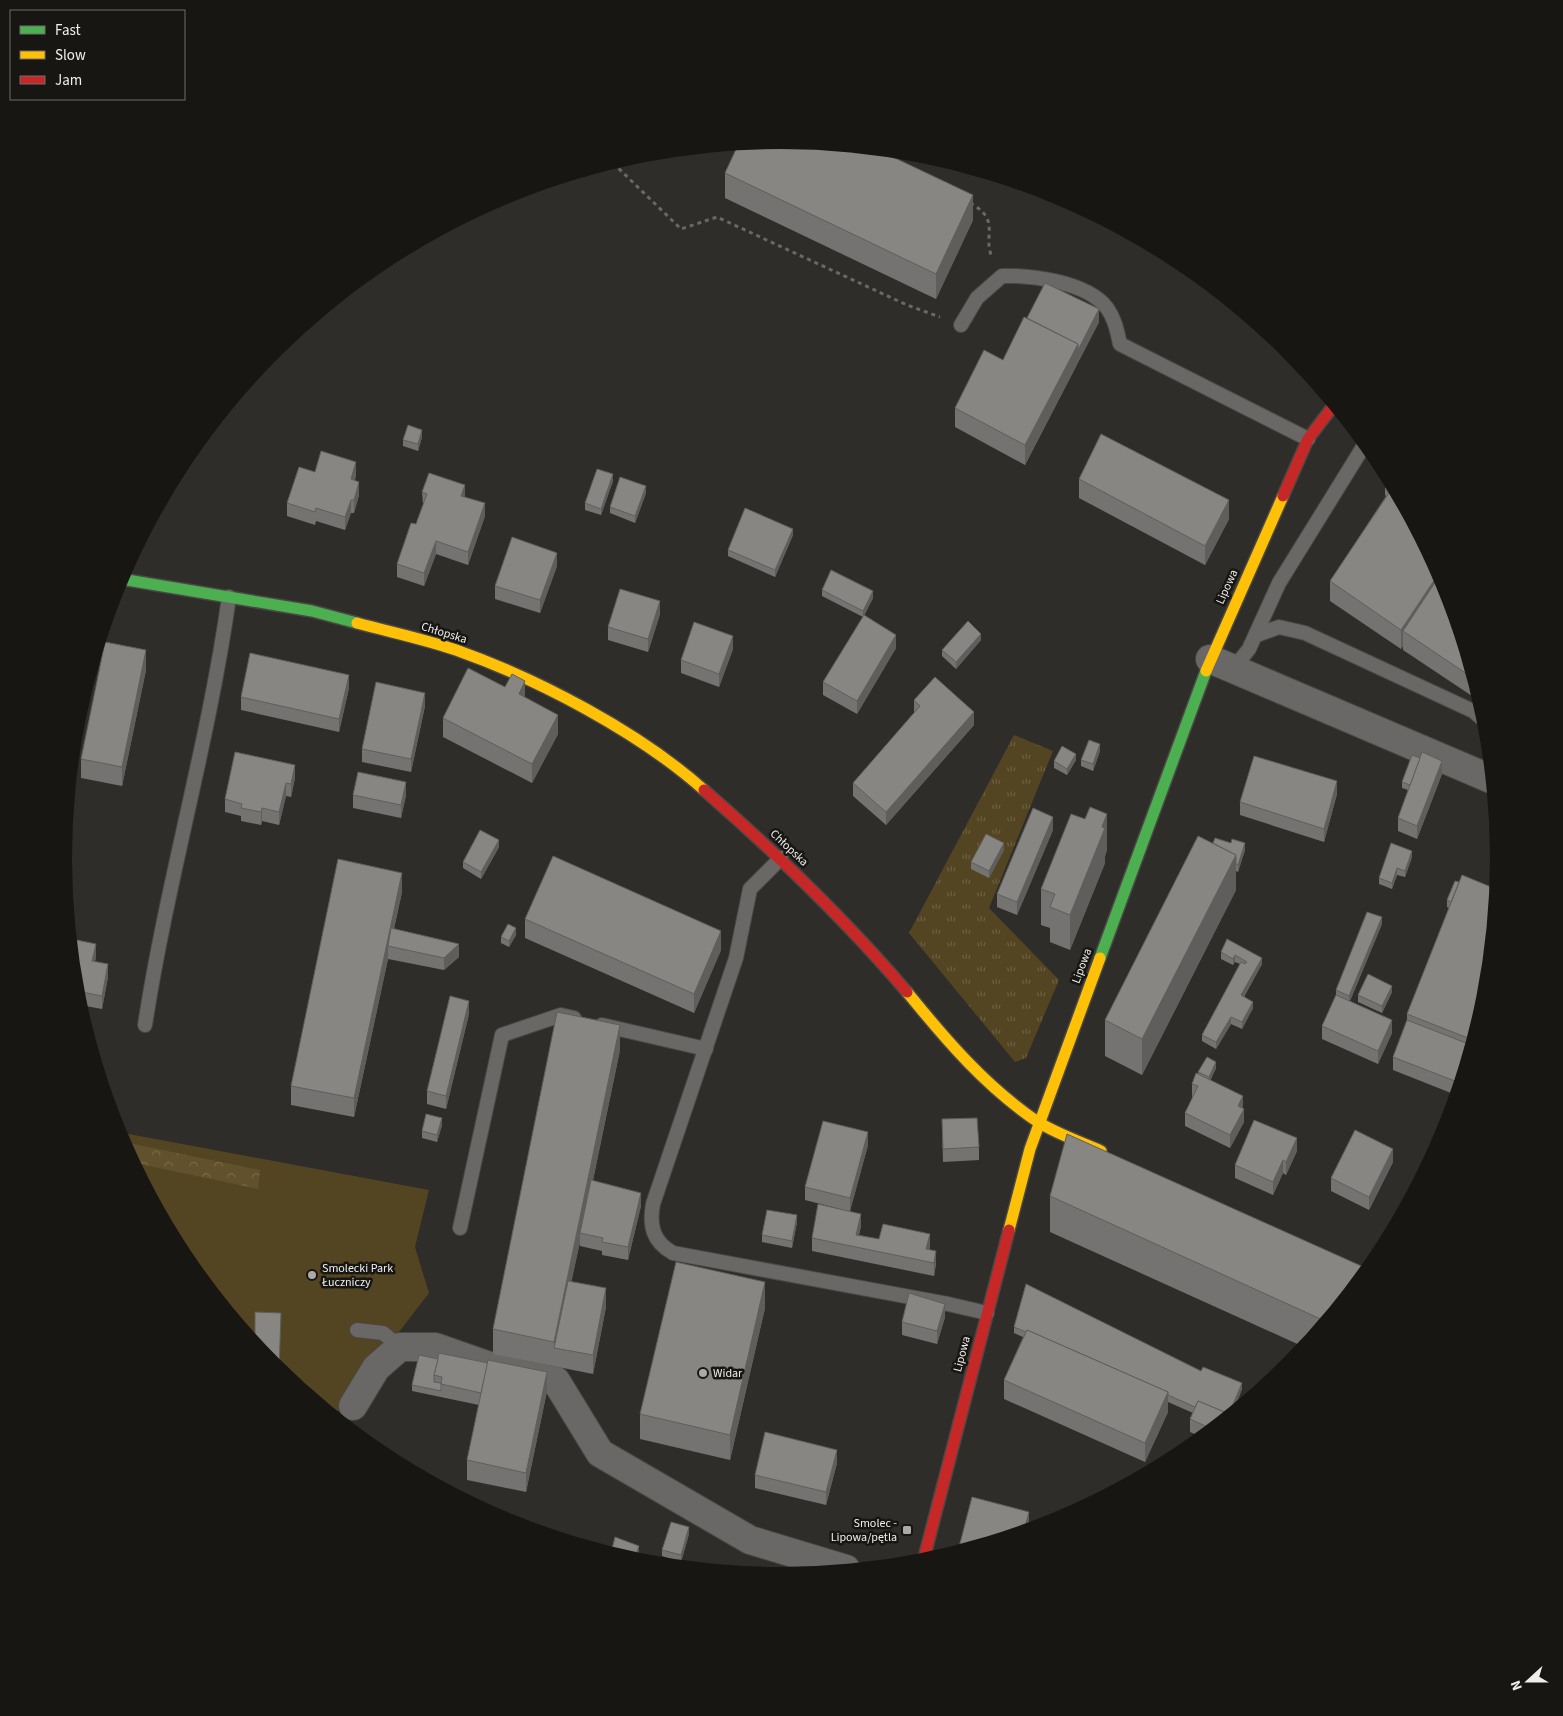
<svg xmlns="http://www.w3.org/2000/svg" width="1563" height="1716" font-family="'Source Sans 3',sans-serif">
	<defs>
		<pattern id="forest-crowns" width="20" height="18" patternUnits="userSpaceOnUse" patternTransform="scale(1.25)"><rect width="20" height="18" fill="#61512c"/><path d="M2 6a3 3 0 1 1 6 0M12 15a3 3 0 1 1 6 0" fill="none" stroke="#786a4b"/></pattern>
		<pattern id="park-tufts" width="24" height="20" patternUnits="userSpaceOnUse" patternTransform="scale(1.25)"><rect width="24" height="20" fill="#534422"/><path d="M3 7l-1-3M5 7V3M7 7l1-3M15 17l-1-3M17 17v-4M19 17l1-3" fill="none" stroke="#6c5f42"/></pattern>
	</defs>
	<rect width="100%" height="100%" fill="#2f2d29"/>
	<path fill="#534422" d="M118,1132L429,1190L415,1247L429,1293L335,1415L274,1365L185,1257Z"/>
	<path fill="url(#forest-crowns)" d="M124,1142L260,1170L258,1189L135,1163Z"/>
	<path fill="url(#park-tufts)" d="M1014,735L1053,751L989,908L1059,980L1026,1058L1015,1062L909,933Z"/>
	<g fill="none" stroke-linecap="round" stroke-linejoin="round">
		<g stroke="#494845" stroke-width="16">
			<g id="lane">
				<path d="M961,325L977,298L1002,276C1032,275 1087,282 1107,308C1115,319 1117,331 1120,344L1308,439"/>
				<path d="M1257,635L1279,627L1305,633L1473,711L1486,722"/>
				<path d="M1233,669L1249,649L1279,583L1365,444"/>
				<path d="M781,858L750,889L736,958L653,1204C649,1226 653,1242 673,1253L948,1304L987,1313"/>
				<path d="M145,1025C167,881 209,741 229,597"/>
				<path d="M602,1025L706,1049"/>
				<path d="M460,1228L502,1035L561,1015L574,1018"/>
				<path d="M357,1330L383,1333L400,1347"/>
			</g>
		</g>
		<g stroke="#494845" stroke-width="30">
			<g id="street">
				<path d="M1210,659L1491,779"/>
				<path d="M353,1406L376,1368L400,1347H435L495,1368L556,1381L600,1453L750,1540L846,1569"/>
			</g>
		</g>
		<g stroke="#494845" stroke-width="14">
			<g id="fast">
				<path d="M121,579L312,611L357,623"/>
				<path d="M1100,958L1206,671"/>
			</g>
		</g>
		<g stroke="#494845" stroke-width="14">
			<g id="slow">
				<path d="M357,623C390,632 424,639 456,650C538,679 639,732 704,790"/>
				<path d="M1206,671L1283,496"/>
				<path d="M907,992C946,1040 986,1087 1038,1122C1057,1134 1081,1142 1101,1151"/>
				<path d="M1009,1230L1030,1149L1100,958"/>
			</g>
		</g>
		<g stroke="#494845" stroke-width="14">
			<g id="jam">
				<path d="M1283,496L1308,439L1334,405"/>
				<path d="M704,790C776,853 845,919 907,992"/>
				<path d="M923,1562L1009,1230"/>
			</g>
		</g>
		<g stroke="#696865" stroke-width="3" stroke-dasharray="4 4" stroke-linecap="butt">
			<path d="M613,163L681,229L717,217L907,305L940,317"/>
			<path d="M970,203C1002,220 982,236 992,257"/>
		</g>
		<use href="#lane" stroke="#696867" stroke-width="14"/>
		<use href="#street" stroke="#696867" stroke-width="28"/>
		<use href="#fast" stroke="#4caf50" stroke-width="11"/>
		<use href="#slow" stroke="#ffc107" stroke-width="11"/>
		<use href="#jam" stroke="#c62828" stroke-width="11"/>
	</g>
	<g fill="#757371">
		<path d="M725,173L973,220L936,299L725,198Z"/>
		<path d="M1027,318L1099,322L1025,465L955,427V408L1003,360Z"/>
		<path d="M422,437L418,451L403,446V440Z"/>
		<path d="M315,472L356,475L355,480L359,495L354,513H351L345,530L316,521L315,525L287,516V503Z"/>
		<path d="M1079,479L1229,519L1205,565L1079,498Z"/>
		<path d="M613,481L601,515L585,510V503Z"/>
		<path d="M1390,481L1445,584L1481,702L1403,650V646L1401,649L1330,601V581L1386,496L1385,495V489Z"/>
		<path d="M422,492L465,497L485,516L468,565L436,554L424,586L397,577V564L416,524L423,505Z"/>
		<path d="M646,493L635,523L610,513V507Z"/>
		<path d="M793,535L775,577L728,556V550Z"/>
		<path d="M557,566L540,613L495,599V586Z"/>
		<path d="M822,590L873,598L864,616L896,648L857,714L823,695V682L863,617L822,596Z"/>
		<path d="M660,614L648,652L608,640V627Z"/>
		<path d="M981,640L956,669L942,656V650Z"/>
		<path d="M733,649L719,687L681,673V660Z"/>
		<path d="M146,670L122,786L81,778V759Z"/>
		<path d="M349,688L339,732L241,710V697Z"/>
		<path d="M525,698L558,734L532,783L443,737V718Z"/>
		<path d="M914,700L974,725L886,825L853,796V783L914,713Z"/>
		<path d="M425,706L411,772L362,762V749Z"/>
		<path d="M1100,751L1093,771L1081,766V760Z"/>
		<path d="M1076,760L1067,775L1054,768V761Z"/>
		<path d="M1442,774L1417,839L1398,831V818L1408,790L1402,788V782Z"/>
		<path d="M295,778L291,797L286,796L279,825L262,821L261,825L241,821V816L225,812V799Z"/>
		<path d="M1337,794L1324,842L1240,815V802Z"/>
		<path d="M353,795H406L401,818L353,808Z"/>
		<path d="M1053,830L1017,915L997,907V894Z"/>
		<path d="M1213,843L1245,850L1238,872L1236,871V890L1142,1075L1105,1056V1020Z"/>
		<path d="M499,847L481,879L463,868V862Z"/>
		<path d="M1004,850L989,878L971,869V862Z"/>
		<path d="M1107,850L1105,856V863L1070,950L1050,942V928L1041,925V889Z"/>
		<path d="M1412,857L1405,877L1397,875L1392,889L1379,884V878Z"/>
		<path d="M1455,881L1485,998L1456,1095L1393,1070V1057L1407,1020V1014L1449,908L1447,907V900Z"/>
		<path d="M402,892L394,929L459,957L444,970L388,959L354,1117L291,1105V1086Z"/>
		<path d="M525,919L721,950L694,1013L525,938Z"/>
		<path d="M1382,924L1350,1001L1392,1033L1378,1064L1322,1039V1026L1336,995V990Z"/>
		<path d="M516,935L509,947L501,943V937Z"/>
		<path d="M72,939L96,957L95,961L108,977L102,1009L80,1005L77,998Z"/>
		<path d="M1227,939L1262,964L1244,997L1253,1008L1242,1029L1231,1024L1216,1049L1202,1041V1035L1240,964L1235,962L1233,965L1221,959V952Z"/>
		<path d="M1392,992L1382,1013L1358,1002V995Z"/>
		<path d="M469,1014L446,1109L427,1104V1091Z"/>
		<path d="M620,1050L593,1180L641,1206L628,1260L602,1255V1251L580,1246V1242L571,1282L606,1307L593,1374L493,1354V1329Z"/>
		<path d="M1216,1068L1210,1080L1243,1108L1244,1122L1230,1148L1185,1126V1113L1193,1097H1192V1084L1198,1074V1072Z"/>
		<path d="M942,1119L979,1147V1160L943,1162Z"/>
		<path d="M442,1125L437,1142L422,1138V1131Z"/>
		<path d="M868,1145L850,1211L861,1226L859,1235L879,1239L930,1247L929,1250L936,1264L934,1276L812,1251V1238L844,1210L805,1200V1187Z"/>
		<path d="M1297,1151L1286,1175L1283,1173L1273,1195L1235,1178V1165Z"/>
		<path d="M1393,1162L1369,1210L1331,1191V1178Z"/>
		<path d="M1050,1196L1368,1269L1304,1347L1050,1232Z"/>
		<path d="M797,1222L792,1248L762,1242V1235Z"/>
		<path d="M765,1308L730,1460L640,1439V1414Z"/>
		<path d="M945,1317L937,1344L902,1335V1322Z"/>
		<path d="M1014,1327L1242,1389L1233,1412L1202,1437L1190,1432V1419L1193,1413L1168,1402V1412L1145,1462L1004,1399V1380L1023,1337L1014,1333Z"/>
		<path d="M419,1355L547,1391L526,1492L467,1480V1460L479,1405L412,1391V1385Z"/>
		<path d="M837,1463L826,1505L755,1488V1475Z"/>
		<path d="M689,1534L681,1562L662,1556V1550Z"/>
		<path d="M612,1549L639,1553L636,1560L612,1553Z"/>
	</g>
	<g fill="#5f5e5c">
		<path d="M973,195V220L936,299V274Z"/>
		<path d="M1099,309V322L1025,465V445L1078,344Z"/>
		<path d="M422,430V437L418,451V444Z"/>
		<path d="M356,462V475L351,492V479Z"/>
		<path d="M613,474V481L601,515V509Z"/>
		<path d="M359,482V495L354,513V500Z"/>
		<path d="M465,485V498L461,496Z"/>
		<path d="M646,486V493L635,523V516Z"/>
		<path d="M351,500V513L345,530V517Z"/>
		<path d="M1229,500V519L1205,565V546Z"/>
		<path d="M485,503V516L468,565V552Z"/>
		<path d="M793,529V535L775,577V570Z"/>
		<path d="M436,541V554L424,586V573Z"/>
		<path d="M557,553V566L540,613V600Z"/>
		<path d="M1439,573L1445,584L1403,631V646L1401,649V630Z"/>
		<path d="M873,591V598L863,617V611Z"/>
		<path d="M660,601V614L648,652V639Z"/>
		<path d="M981,634V640L956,669V662Z"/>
		<path d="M896,635V648L857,714V701Z"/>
		<path d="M733,636V649L719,687V674Z"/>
		<path d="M146,650V670L122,786V767Z"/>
		<path d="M349,675V688L339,732V719Z"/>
		<path d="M525,681V700L519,694Z"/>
		<path d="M425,693V706L411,772V759Z"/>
		<path d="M974,712V725L886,825V812Z"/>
		<path d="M558,715V734L532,783V764Z"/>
		<path d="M1100,744V751L1093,771V764Z"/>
		<path d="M1076,754V760L1067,775V769Z"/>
		<path d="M1442,761V774L1417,839V826Z"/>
		<path d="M295,765V778L291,797V784Z"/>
		<path d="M1337,781V794L1324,842V829Z"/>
		<path d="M406,782V795L401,818V805Z"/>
		<path d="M286,783V796L279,825V812Z"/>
		<path d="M262,808V821L261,825V812Z"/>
		<path d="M1107,814V850L1105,856V863L1070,950V915Z"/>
		<path d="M1053,817V830L1017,915V902Z"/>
		<path d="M499,840V847L481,879V872Z"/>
		<path d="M1004,843V850L989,878V871Z"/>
		<path d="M1245,843V850L1238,872V865Z"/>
		<path d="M1412,851V857L1405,877V871Z"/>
		<path d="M1236,855V890L1142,1075V1039Z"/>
		<path d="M1397,868V875L1392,889V883Z"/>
		<path d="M402,873V892L390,946H388V959L354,1117V1098Z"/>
		<path d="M1382,917V924L1349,1003V996Z"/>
		<path d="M516,928V935L509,947V941Z"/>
		<path d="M721,931V950L694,1013V994Z"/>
		<path d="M96,944V957L92,974V961Z"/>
		<path d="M459,944V957L444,970V958Z"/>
		<path d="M1235,955V962L1233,965V959Z"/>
		<path d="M1262,958V964L1241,1001V995Z"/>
		<path d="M108,964V977L102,1009V996Z"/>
		<path d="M1392,986V992L1382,1013V1006Z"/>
		<path d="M469,1001V1014L446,1109V1096Z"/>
		<path d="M1253,1002V1008L1242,1029V1022Z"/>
		<path d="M1231,1017V1024L1216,1049V1042Z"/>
		<path d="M1392,1020V1033L1378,1064V1051Z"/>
		<path d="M620,1025V1050L582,1233H580V1242L557,1349L554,1348V1367V1342Z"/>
		<path d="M1216,1062V1068L1209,1084V1077Z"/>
		<path d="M1243,1096V1109L1238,1106Z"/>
		<path d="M1244,1109V1122L1230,1148V1135Z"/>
		<path d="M442,1118V1125L437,1142V1135Z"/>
		<path d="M868,1132V1145L850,1211V1198Z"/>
		<path d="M1297,1138V1151L1286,1175V1162Z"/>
		<path d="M1393,1149V1162L1369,1210V1197Z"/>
		<path d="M1283,1160V1173L1273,1195V1182Z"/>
		<path d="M641,1193V1206L628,1260V1247Z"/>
		<path d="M861,1214V1226L856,1248V1235Z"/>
		<path d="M797,1215V1222L792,1248V1241Z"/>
		<path d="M930,1234V1247L926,1262V1249Z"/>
		<path d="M936,1251V1264L934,1276V1263Z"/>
		<path d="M765,1282V1308L730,1460V1435Z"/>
		<path d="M606,1288V1307L593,1374V1355Z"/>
		<path d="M945,1304V1317L937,1344V1331Z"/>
		<path d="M547,1372V1391L526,1492V1473Z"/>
		<path d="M1242,1383V1389L1233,1412L1229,1415Z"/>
		<path d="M1168,1392V1412L1145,1462V1443Z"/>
		<path d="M837,1450V1463L826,1505V1492Z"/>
		<path d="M1029,1512V1529L1024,1531Z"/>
		<path d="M689,1527V1534L681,1562V1555Z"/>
		<path d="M639,1546V1553L636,1560H635V1557Z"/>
	</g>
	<g fill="#888683" stroke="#5f5e5c">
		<path d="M782,140L878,150L973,195L936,274L725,173L738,145Z"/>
		<path d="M1045,283L1099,309L1078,350V344L1027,318Z"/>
		<path d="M1024,317L1078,344L1025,445L955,408L984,350L1003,360Z"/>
		<path d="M408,425L422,430L418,444L403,440Z"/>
		<path d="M1101,434L1229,500L1205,546L1079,479Z"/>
		<path d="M321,451L356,462L351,479L359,482L354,500H351L345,517L316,508L315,512L287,503L299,467L315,472Z"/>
		<path d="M597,469L613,474L601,509L585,503Z"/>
		<path d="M429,473L465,485L461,496L485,503L468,552L436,541L424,573L397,564L411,523L416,524L427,494L422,492Z"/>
		<path d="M620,477L646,486L635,516L610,507Z"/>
		<path d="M1390,481L1393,487L1389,492L1385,489Z"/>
		<path d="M1393,487L1439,573L1401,630L1330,581Z"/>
		<path d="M745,508L793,529L775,570L728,550Z"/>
		<path d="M512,537L557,553L540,600L495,586Z"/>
		<path d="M831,570L873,591L863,611L822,590Z"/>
		<path d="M1440,575L1445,584L1473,678L1403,631Z"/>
		<path d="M620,589L660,601L648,639L608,627Z"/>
		<path d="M864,615L896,635L857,701L823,682Z"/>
		<path d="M968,621L981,634L956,662L942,650Z"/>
		<path d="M694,622L733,636L719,674L681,660Z"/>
		<path d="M105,642L146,650L122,767L81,759Z"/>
		<path d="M250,653L349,675L339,719L241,697Z"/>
		<path d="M468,668L505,687L512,674L525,681L519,694L558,715L532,764L443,718Z"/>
		<path d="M935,677L974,712L886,812L853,783L920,706L914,700Z"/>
		<path d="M376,682L425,693L411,759L362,749Z"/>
		<path d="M1089,740L1100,744L1093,764L1081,760Z"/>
		<path d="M1062,746L1076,754L1067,769L1054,761Z"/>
		<path d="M235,752L295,765L291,784L286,783L279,812L262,808L261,812L241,808L242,804L225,799Z"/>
		<path d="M1422,752L1442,761L1417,826L1398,818Z"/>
		<path d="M1412,755L1420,758L1410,785L1402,782Z"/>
		<path d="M1254,756L1337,781L1324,829L1240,802Z"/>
		<path d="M358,772L406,782L401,805L353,795Z"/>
		<path d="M1090,807L1107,814L1102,827L1105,828L1070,915L1050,907L1055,894L1041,889L1071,814L1085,819Z"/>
		<path d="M1033,808L1053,817L1017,902L997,894Z"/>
		<path d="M480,830L499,840L481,872L463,862Z"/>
		<path d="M986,834L1004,843L989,871L971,862Z"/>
		<path d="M1198,836L1236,855L1142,1039L1105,1020Z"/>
		<path d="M1215,838L1231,843L1232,839L1245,843L1238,865L1236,864V855L1213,843Z"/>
		<path d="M1391,843L1412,851L1405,871L1397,868L1392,883L1379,878Z"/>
		<path d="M553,856L721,931L694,994L525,919Z"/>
		<path d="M338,859L402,873L354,1098L291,1086Z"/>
		<path d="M1462,875L1496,889L1485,998L1473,1040L1407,1014Z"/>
		<path d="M1455,881L1459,882L1451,902L1447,900Z"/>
		<path d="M1367,912L1382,917L1349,996L1336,990Z"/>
		<path d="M508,924L516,928L509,941L501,937Z"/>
		<path d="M391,928L459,944L444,958L388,946Z"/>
		<path d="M72,939L96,944L92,961L108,964L102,996L77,991Z"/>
		<path d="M1227,939L1262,958L1241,995L1253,1002L1242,1022L1231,1017L1216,1042L1202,1035L1241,962L1245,964L1247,962L1235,955L1233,959L1221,952Z"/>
		<path d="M1368,974L1392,986L1382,1006L1358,995Z"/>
		<path d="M1336,995L1392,1020L1378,1051L1322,1026Z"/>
		<path d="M450,996L469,1001L446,1096L427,1091Z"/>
		<path d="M557,1012L620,1025L554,1342L493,1329Z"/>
		<path d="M1407,1020L1471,1045L1460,1083L1393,1057Z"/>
		<path d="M1207,1057L1216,1062L1209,1077L1198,1072Z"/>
		<path d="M1196,1073L1243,1096L1238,1106L1244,1109L1230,1135L1185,1113L1198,1086L1192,1084Z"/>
		<path d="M426,1114L442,1118L437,1135L422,1131Z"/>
		<path d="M977,1118L979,1147L943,1149L942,1119Z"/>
		<path d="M1254,1120L1297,1138L1286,1162L1283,1160L1273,1182L1235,1165Z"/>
		<path d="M823,1121L868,1132L850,1198L805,1187Z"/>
		<path d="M1355,1130L1393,1149L1369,1197L1331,1178Z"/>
		<path d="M1067,1134L1368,1269L1325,1321L1050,1196Z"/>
		<path d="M591,1180L641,1193L628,1247L602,1242L603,1238L580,1233Z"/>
		<path d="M818,1204L861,1214L856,1235L879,1239L883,1224L930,1234L926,1249L936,1251L934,1263L812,1238Z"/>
		<path d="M767,1210L797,1215L792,1241L762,1235Z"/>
		<path d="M676,1262L765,1282L730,1435L640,1414Z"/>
		<path d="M568,1281L606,1288L593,1355L554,1348Z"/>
		<path d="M1026,1284L1201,1371L1203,1367L1242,1383L1229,1414L1198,1401L1195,1407L1168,1395V1392L1027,1330L1026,1332L1014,1327Z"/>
		<path d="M909,1293L945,1304L937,1331L902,1322Z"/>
		<path d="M255,1312L281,1313L279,1370L274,1365L255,1342Z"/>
		<path d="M1027,1330L1168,1392L1145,1443L1004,1380Z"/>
		<path d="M439,1353L488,1363L481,1393L441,1384L442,1377L434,1375Z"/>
		<path d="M419,1355L438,1359L434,1375V1382L441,1383V1391L412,1385Z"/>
		<path d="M488,1360L547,1372L526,1473L467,1460Z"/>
		<path d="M1262,1384L1265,1385L1260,1390Z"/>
		<path d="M1198,1401L1229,1414L1212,1429L1190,1419Z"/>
		<path d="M765,1432L837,1450L826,1492L755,1475Z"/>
		<path d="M972,1497L1029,1512L1024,1531L958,1551Z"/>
		<path d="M671,1522L689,1527L681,1555L662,1550Z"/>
		<path d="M615,1537L639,1546L635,1557L612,1549Z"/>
	</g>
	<g fill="#acaaa6" stroke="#181613" stroke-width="2">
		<circle cx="312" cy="1275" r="5"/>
		<circle cx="703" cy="1373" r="5"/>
		<rect x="902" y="1525" width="10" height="10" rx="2.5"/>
	</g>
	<g text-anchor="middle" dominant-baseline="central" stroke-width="5" stroke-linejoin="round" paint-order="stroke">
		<g font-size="12" fill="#f0eeea" stroke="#181613">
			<text transform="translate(1227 587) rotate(-66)">Lipowa</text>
			<text transform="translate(444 633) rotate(17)">Chłopska</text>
			<text transform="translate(789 848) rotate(43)">Chłopska</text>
			<text transform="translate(1082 966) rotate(-70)">Lipowa</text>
			<text transform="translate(962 1354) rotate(-75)">Lipowa</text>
		</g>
		<g font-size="12" fill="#f0eeea" stroke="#181613" text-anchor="start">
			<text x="322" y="1268">Smolecki Park<tspan x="322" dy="14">Łuczniczy</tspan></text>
			<text x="713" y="1373">Widar</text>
			<text x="897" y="1523" text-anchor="end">Smolec -<tspan x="897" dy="14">Lipowa/pętla</tspan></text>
		</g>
	</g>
	<path d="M0 0H1563V1716H0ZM72 858a709 709 0 1 1 1418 0a709 709 0 1 1-1418 0Z" fill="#181613" fill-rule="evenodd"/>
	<rect x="10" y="10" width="175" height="90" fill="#181613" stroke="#6e6c69"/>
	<rect x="20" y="26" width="25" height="8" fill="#4caf50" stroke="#6e6c69"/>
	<text x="55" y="35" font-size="15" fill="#f0eeea">Fast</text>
	<rect x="20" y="51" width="25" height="8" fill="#ffc107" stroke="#6e6c69"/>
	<text x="55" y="60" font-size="15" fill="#f0eeea">Slow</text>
	<rect x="20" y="76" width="25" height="8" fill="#c62828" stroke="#6e6c69"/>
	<text x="55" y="85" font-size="15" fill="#f0eeea">Jam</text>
	<g transform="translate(1528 1681) rotate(249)" stroke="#181613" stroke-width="4" paint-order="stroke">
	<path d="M0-4L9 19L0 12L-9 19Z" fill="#f0eeea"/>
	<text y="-8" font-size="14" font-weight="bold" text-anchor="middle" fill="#f0eeea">N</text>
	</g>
</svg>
